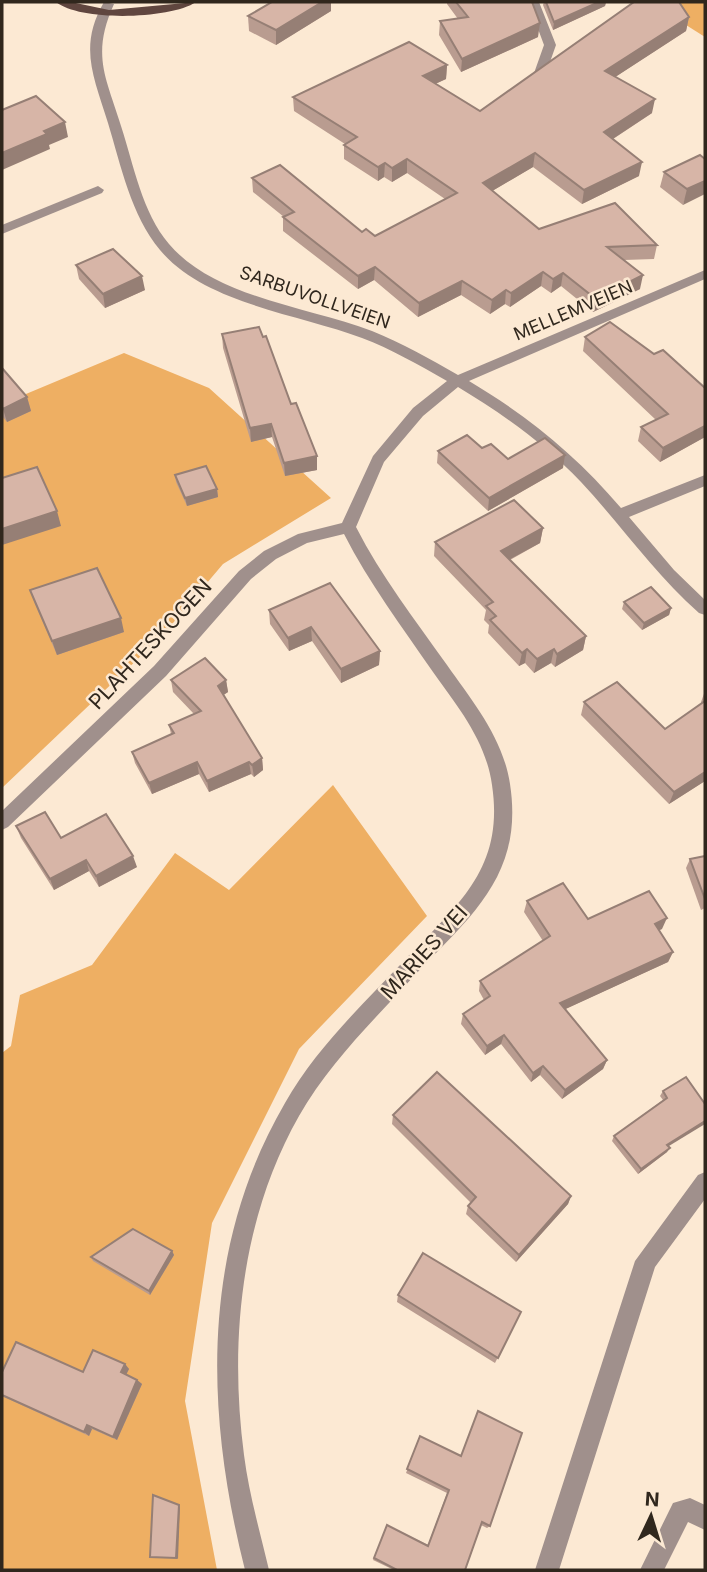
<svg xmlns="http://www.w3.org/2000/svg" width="707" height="1572" font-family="Inter,sans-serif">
	<rect width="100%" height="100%" fill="#fce9d3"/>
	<g fill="#eeaf63">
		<path d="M664,2H705V37L656,6Z"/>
		<path d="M124,353L209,388L331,498L223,564L162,636L2,788V404Z"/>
		<path d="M333,785L427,916L299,1049L212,1223L185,1401L217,1570H2V1053L11,1046L20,995L92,965L175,853L229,890Z"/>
	</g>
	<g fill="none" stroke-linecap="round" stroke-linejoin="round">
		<g fill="#a0908c" fill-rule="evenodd">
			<path d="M104,2L114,4C91,55 106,77 121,126C134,166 142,212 169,244C215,298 309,307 372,331C402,343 430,359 458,375L705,270V279L469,381C528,416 577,456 621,508L705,475V486L629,517L674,570L705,600V615L699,613C655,574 621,525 581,482C545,444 503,414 458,387L423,416L384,462L356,527C381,576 415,620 447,665C473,702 503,738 510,784C524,875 471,916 415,975C374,1020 329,1063 299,1116C241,1218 229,1341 244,1455C249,1494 260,1532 269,1570H245C205,1412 200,1249 285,1103C315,1050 360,1007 401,964C455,907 505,871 492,785C486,741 458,707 433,672C402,627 369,583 344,534L307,543L276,559L251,579L166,676L8,827L2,830V811L154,666L239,571L264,551L298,534L342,523L373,456L413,408L447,381C419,365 391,349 362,338C299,314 205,304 160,250C131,215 121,166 108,123C94,77 78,47 104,2Z"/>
			<path d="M528,2H539L556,45L545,76L539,80L533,76L544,45Z"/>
			<path d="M98,186L104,190L102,193L2,234V225Z"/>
			<path d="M705,1172V1199L655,1267L559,1570H535L635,1261L698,1175Z"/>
			<path d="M690,1498L705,1505V1530L688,1522L664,1570H640L673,1503Z"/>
		</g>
		<path fill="#60463f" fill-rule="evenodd" d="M56,2H71L109,10L196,2C171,19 81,22 56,2Z"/>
	</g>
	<g fill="#b99c90">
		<path d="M447,2H532L538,37L461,72L439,35L440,21L458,19L447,4Z"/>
		<path d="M544,2H606L605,6L553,30L543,5Z"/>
		<path d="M331,11L276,45L249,31L248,16Z"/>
		<path d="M689,17L686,31L615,77L652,113L613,139L639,176L582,204L533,167L492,191L539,229L657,245L654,259L624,260L640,289L593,312L561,286L551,293L541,286L510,307L505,304L490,314L461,295L418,317L374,280L358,289L283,231V217H284L253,192L252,178L362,232L375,236L445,199L407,173L392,182L384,177L378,181L344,159V145L345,144L294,111L293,97L447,65L446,79L435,84L480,111Z"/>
		<path d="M700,155L683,205L660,187L664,172Z"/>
		<path d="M76,265L145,290L105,308L79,279Z"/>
		<path d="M222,334L291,404L317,470L285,476L272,437L251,442L223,348Z"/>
		<path d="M585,337L654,354L705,388V437L660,462L638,441L641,427L656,420L583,351Z"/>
		<path d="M2,368L27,397L31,411L7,422L2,416Z"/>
		<path d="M482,448L508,459L563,468L488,511L437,463L438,451Z"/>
		<path d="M175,475L217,489L218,497L187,506L176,482Z"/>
		<path d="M543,528L540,543L510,560L586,636L583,650L555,667L551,663L534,673L525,663L519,666L488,633L489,625L484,620L486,610L434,556L435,542Z"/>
		<path d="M30,590L124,632L57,655L35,604Z"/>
		<path d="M624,602L671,608L669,615L642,630L622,609Z"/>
		<path d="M269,610L380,651L379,665L341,683L312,641L289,651L270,624Z"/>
		<path d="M171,680H226L228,692L223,695L262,758L263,770L254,777L251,774L209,792L199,774L152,794L135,763L132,752L171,734L169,725L194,714L173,692Z"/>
		<path d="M705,691V781L669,804L581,715L584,702L665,729L702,704L701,702Z"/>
		<path d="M16,826L61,838L137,867L99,887L89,871L54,890L21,838Z"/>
		<path d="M705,856V908L701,910L686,868L690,859Z"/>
		<path d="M527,901L588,919L662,929L659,930L673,952L668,962L565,1009L607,1060L603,1069L562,1099L540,1075L531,1082L501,1044L485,1055L461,1024L463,1014L484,1000L479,991L480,981L543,941L524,912Z"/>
		<path d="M686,1077L667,1152L638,1174L612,1141L614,1136L663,1100L660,1096L663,1091Z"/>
		<path d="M393,1115L571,1196L568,1204L516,1262L466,1214L468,1206L471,1203L392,1124Z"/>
		<path d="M172,1251L174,1255L150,1295L93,1261L91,1257Z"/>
		<path d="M398,1295L521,1312L495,1363L397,1302Z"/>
		<path d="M125,1364L129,1369L126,1375L137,1380L142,1384L117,1440L92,1429L89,1436L2,1396V1372H83Z"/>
		<path d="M478,1411L490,1526L487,1528L481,1525L465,1570H394L373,1560L387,1525L428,1545L447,1493L406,1473L420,1436L461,1456Z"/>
	</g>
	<g fill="#967f75">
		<path d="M322,2H331V11L276,45V30Z"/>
		<path d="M599,2H606L605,6L553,30L554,22Z"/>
		<path d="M689,17L686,31L603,85L605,71Z"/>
		<path d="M540,23L538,37L461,72L462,59Z"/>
		<path d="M447,65L446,79L422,90L423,76Z"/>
		<path d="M655,99L652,113L602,146L604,132Z"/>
		<path d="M65,122L68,137L49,145L50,149L2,170V153L44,131Z"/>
		<path d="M535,153L533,167L482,197L483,183Z"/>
		<path d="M407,159V173L392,182V168Z"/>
		<path d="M642,162L639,176L582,204L584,190Z"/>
		<path d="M385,163L384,177L378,181V167Z"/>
		<path d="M705,181V194L683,205L687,189Z"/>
		<path d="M375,267L374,280L358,289V276Z"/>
		<path d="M543,272L541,286L510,307L511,293Z"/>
		<path d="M563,273L561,286L551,293L553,279Z"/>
		<path d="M643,275L640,289L593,312L596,299Z"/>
		<path d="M142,276L145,290L105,308L103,294Z"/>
		<path d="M462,281L461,295L418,317L419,303Z"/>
		<path d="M506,290L505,304L490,314L492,300Z"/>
		<path d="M27,397L31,411L7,422L3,409Z"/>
		<path d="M271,424L272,437L251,442L250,428Z"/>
		<path d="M705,426V437L660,462L663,448Z"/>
		<path d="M565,455L563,468L488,511L489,498Z"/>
		<path d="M317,456V470L285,476L284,463Z"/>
		<path d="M217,489L218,497L187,506L185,498Z"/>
		<path d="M57,511L61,526L2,545V529Z"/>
		<path d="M543,528L540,543L499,565L501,551Z"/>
		<path d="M671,608L669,615L642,630L644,623Z"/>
		<path d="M121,618L124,632L57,655L52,641Z"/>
		<path d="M311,627L312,641L289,651L288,638Z"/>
		<path d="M586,636L583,650L555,667L557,654Z"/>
		<path d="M527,649L525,663L519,666L522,653Z"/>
		<path d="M554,649L551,663L534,673L537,659Z"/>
		<path d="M380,651L379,665L341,683V669Z"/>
		<path d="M226,680L228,692L219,698L218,686Z"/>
		<path d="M262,758L263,770L254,777L252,765Z"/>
		<path d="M197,762L199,774L152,794L149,783Z"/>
		<path d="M249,762L251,774L209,792L207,781Z"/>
		<path d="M705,772V781L669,804L674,792Z"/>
		<path d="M133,856L137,867L99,887L96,876Z"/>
		<path d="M86,860L89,871L54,890L50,879Z"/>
		<path d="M667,918L662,929L650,934L655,924Z"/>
		<path d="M673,952L668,962L557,1013L560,1003Z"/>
		<path d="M504,1035L501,1044L485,1055L487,1046Z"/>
		<path d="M607,1060L603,1069L562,1099L565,1090Z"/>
		<path d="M543,1066L540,1075L531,1082L533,1073Z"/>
		<path d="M705,1121V1124L664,1149L667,1145Z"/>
		<path d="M670,1148L667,1152L638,1174L641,1169Z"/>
		<path d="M571,1196L568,1204L516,1262L519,1255Z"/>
		<path d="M172,1251L174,1255L150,1295L149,1291Z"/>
		<path d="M125,1364L129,1369L125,1377L121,1372Z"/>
		<path d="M137,1380L142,1384L117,1440L113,1437Z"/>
		<path d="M87,1425L92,1429L89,1436L84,1432Z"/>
		<path d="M179,1505L180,1507L178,1559L176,1558Z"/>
	</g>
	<g fill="#d7b5a7" stroke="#967f75" stroke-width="2">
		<path d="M272,2H322L276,30L248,16Z"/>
		<path d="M456,2H532L540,23L462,59L440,21L468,17Z"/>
		<path d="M546,2H599L554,22Z"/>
		<path d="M634,2H679L689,17L605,71L655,99L604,132L642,162L584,190L535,153L483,183L539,229L615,203L657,245L607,247L643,275L596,299L563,273L553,279L543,272L511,293L506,290L492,300L462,281L419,303L375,267L358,276L283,217L294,212L252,178L280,165L362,232L366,229L375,236L457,193L407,159L392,168L385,163L378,167L344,145L357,137L293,97L409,42L447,65L423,76L480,111Z"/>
		<path d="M36,96L65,122L44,131L47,134L2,153V110Z"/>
		<path d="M700,155L705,159V181L687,189L664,172Z"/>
		<path d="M113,249L142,276L103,294L76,265Z"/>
		<path d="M610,322L654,354L663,350L705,388V426L663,448L641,427L668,414L585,337Z"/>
		<path d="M259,327L263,337L266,336L291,404L296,403L317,456L284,463L271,424L250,428L222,334Z"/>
		<path d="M2,368L27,397L3,409L2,407Z"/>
		<path d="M467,435L482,448L491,444L508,459L545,438L565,455L489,498L438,451Z"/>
		<path d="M206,466L217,489L185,498L175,475Z"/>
		<path d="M37,467L57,511L2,529V478Z"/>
		<path d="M514,500L543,528L501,551L586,636L557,654L554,649L537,659L527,649L522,653L490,620L496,616L486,606L493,602L435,542Z"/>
		<path d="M97,568L121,618L52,641L30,590Z"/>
		<path d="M330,583L380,651L341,669L311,627L288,638L269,610Z"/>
		<path d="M651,587L671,608L644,623L624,602Z"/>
		<path d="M205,658L226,680L218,686L262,758L252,765L249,762L207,781L197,762L149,783L132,752L174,733L169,725L201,711L171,680Z"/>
		<path d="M617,682L665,729L705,701V772L674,792L584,702Z"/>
		<path d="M45,812L61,838L106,814L133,856L96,876L86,860L50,879L16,826Z"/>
		<path d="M705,856V899L690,859Z"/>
		<path d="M563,883L588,919L649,891L667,918L655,924L673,952L560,1003L607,1060L565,1090L543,1066L533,1073L504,1035L487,1046L463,1014L490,996L480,981L550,936L527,901Z"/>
		<path d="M437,1072L571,1196L519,1255L468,1206L476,1197L393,1115Z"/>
		<path d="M686,1077L705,1104V1121L667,1145L670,1148L641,1169L614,1136L667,1098L663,1091Z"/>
		<path d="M133,1229L172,1251L149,1291L91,1257Z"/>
		<path d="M423,1253L521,1312L498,1358L398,1295Z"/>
		<path d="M16,1342L83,1372L93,1350L125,1364L121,1372L137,1380L113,1437L87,1425L84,1432L2,1395V1372Z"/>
		<path d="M478,1411L522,1433L490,1526L482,1522L465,1570H397L374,1558L387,1525L428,1546L449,1490L407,1469L420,1436L461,1456Z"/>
		<path d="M153,1495L179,1505L176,1558L150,1557Z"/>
	</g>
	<g text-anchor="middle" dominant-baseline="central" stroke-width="5" stroke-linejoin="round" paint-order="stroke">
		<g font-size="18" fill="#30271d" stroke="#fce9d3">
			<text transform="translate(315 297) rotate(19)">SARBUVOLLVEIEN</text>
			<text transform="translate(573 310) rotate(-23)">MELLEMVEIEN</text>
		</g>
		<g font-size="21" fill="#30271d" stroke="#fce9d3">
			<text transform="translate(150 644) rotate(-47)">PLAHTESKOGEN</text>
			<text transform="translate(424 952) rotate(-48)">MARIES VEI</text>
		</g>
	</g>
	<rect width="707" height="1572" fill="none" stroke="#30271d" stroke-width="7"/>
	<g transform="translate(651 1516) rotate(4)" stroke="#fce9d3" stroke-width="5" paint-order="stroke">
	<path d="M0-5L12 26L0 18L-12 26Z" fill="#30271d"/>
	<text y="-10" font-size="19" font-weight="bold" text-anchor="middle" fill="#30271d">N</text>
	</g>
</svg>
